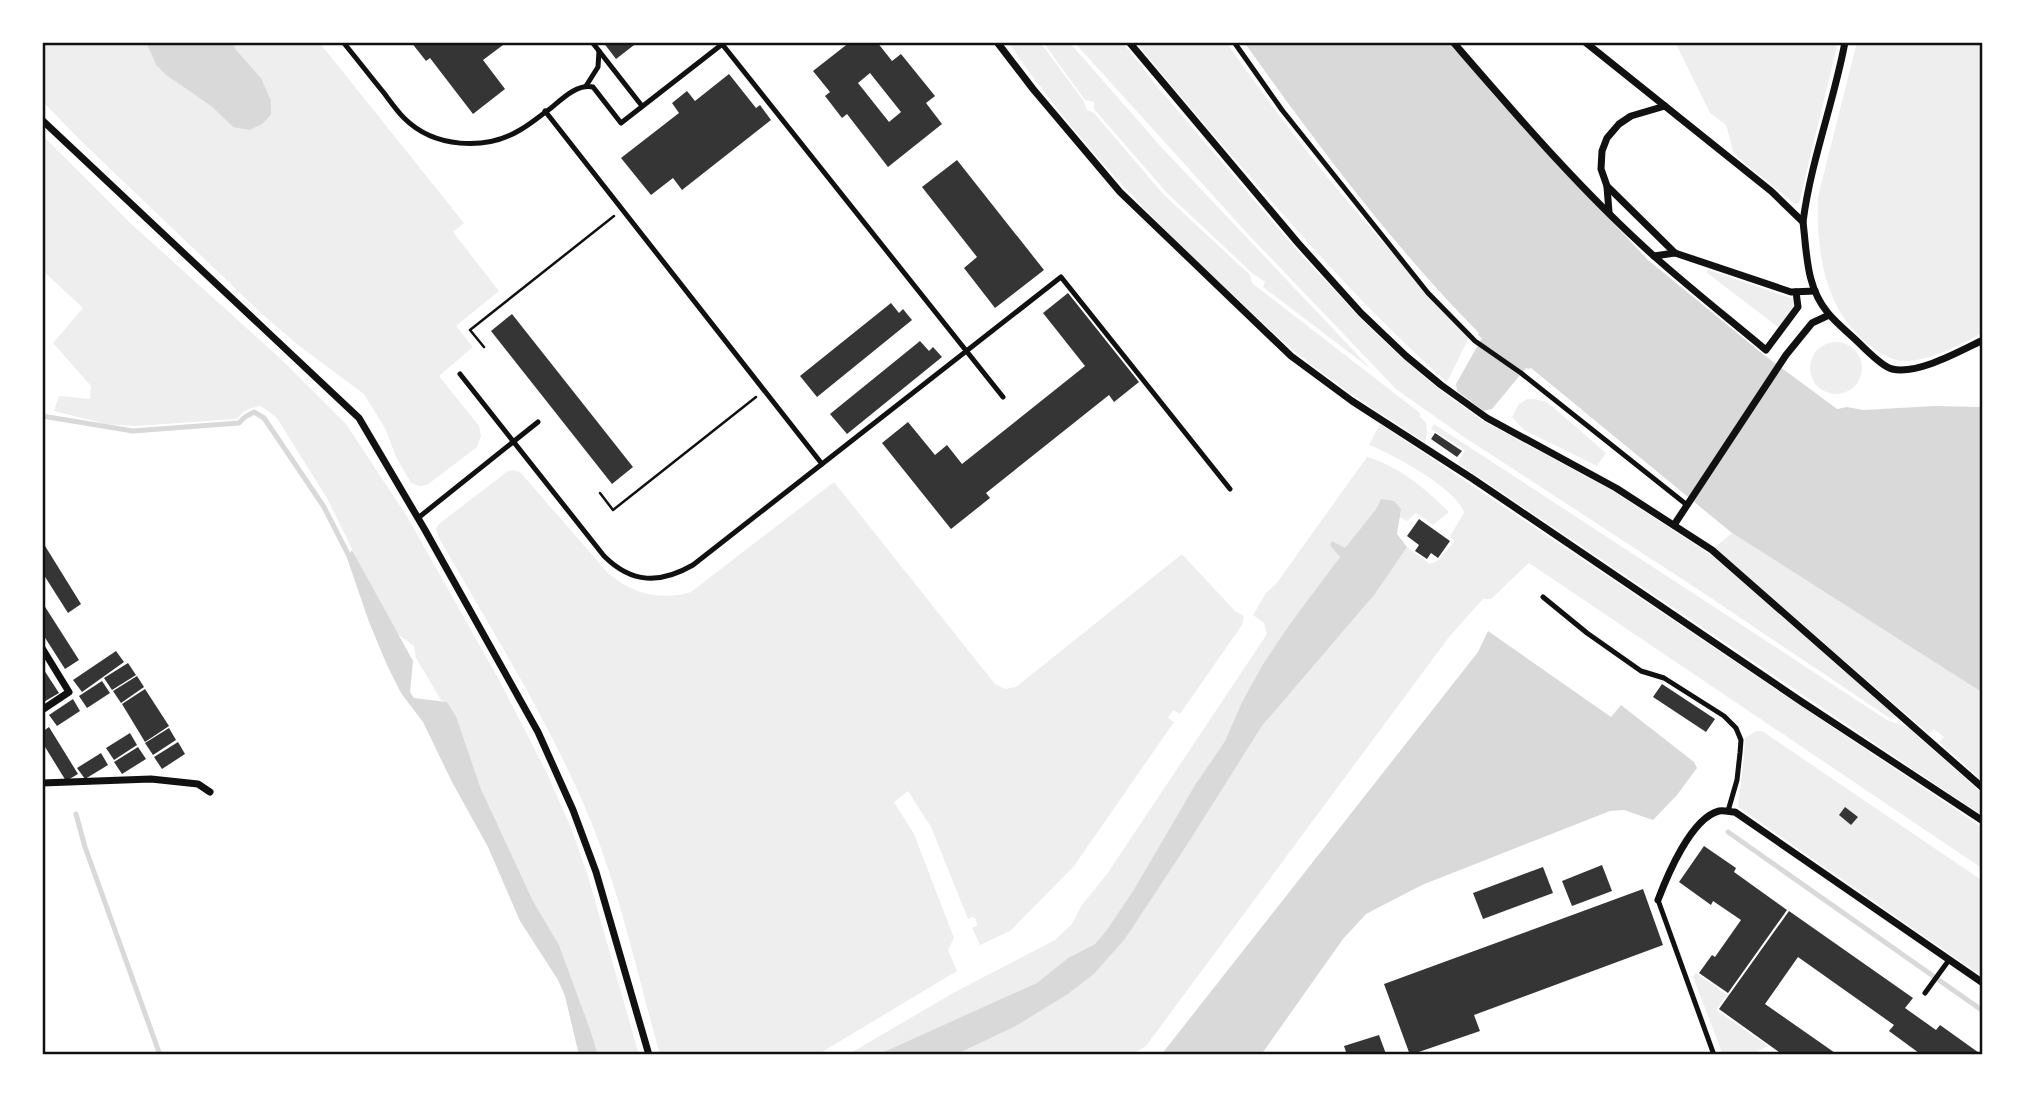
<svg xmlns="http://www.w3.org/2000/svg" width="2025" height="1097" font-family="'Roboto Serif',serif">
	<rect width="100%" height="100%" fill="#fff"/>
	<g fill="#eee">
		<path d="M42,42H146L156,65L166,75L211,106L233,127L261,78L237,51L232,42H319L464,223L453,232L499,291L456,326L473,347L439,376L479,426L481,436L477,447L427,485L420,486L411,483L396,457L386,430L364,394L298,345L261,313L81,141L42,101Z"/>
		<path d="M1008,42H1040L1083,100L1087,110L1094,113L1164,195L1250,275L1252,283L1420,413V417L1426,422L1427,432L1425,442C1382,415 1338,386 1298,354C1274,335 1253,313 1231,293C1148,217 1072,135 1008,42Z"/>
		<path d="M1043,42H1069L1163,149L1371,369L1263,287L1265,282L1252,273L1167,193L1094,109V102L1085,100Z"/>
		<path d="M1074,42H1122L1161,91L1294,247L1358,316L1402,358L1440,390L1483,421L1613,491L1714,557L1895,715L1896,719L1888,717L1702,592L1461,435L1396,389L1247,233Z"/>
		<path d="M1136,42H1226C1299,146 1379,246 1471,333L1447,382C1377,320 1315,252 1254,181C1214,135 1174,90 1136,42Z"/>
		<path d="M1675,42H1838L1799,203L1795,204L1734,154L1726,125L1710,113Z"/>
		<path d="M1857,42H1983V333C1961,344 1932,360 1907,361C1892,362 1880,353 1868,344C1824,309 1816,250 1818,197Z"/>
		<path d="M42,135L128,221L283,361L346,424L408,518L498,678L546,771L571,828L588,876L639,1055H598L591,1032L559,945L533,901L481,789L456,716L447,702L441,700L416,658L414,646L396,633L378,602L328,500L277,418L261,406C250,408 244,410 237,419L134,426L106,424L54,411L59,396L90,399L91,386L53,343L83,308L42,270Z"/>
		<path d="M1709,270L1793,299L1794,308L1778,327L1706,272Z"/>
		<circle cx="1836" cy="368" r="26"/>
		<path d="M1527,399H1534L1547,402L1606,453L1597,466L1524,430L1512,417L1519,404Z"/>
		<path d="M1380,424L1983,828V869L1529,563L1491,599H1483L1449,637L1146,1046L1130,1055H955L1016,1026L1068,994L1094,974L1125,939L1185,848L1262,726L1375,594L1407,547L1430,564L1437,561L1454,542L1450,536L1464,513C1459,490 1391,453 1369,445Z"/>
		<path d="M1434,424L1887,720L1908,727L1983,794V816L1458,463L1465,450L1431,429Z"/>
		<path d="M1367,457C1402,468 1423,487 1449,512L1433,525L1416,513L1407,521L1400,517L1401,509L1381,499L1376,509L1345,548L1332,542L1340,557L1292,621L1263,664L1242,702L1225,741L1195,785L1133,891L1106,931L1095,944L1068,958L1037,983L977,1011L877,1055H847L955,992L1055,940L1072,924L1082,905L1107,874L1267,634L1264,623L1253,615L1266,593L1276,584Z"/>
		<path d="M513,470L520,472L608,573C632,594 660,601 691,592L834,482L995,684L1005,689L1016,687L1182,554L1235,611L1244,616L1242,625L1180,714L1173,710L1168,718L1174,722L1074,866L1010,931L980,945L972,928L977,926L976,919L973,917L968,919L931,827L908,791L894,802L914,834L954,938L948,950L957,971L817,1055H660C637,973 618,883 584,805C545,714 488,624 439,538L436,529L438,525L448,517L508,471Z"/>
		<path d="M1732,533L1983,693V781L1939,742L1944,737L1934,729L1929,734L1714,548Z"/>
		<path d="M1756,731H1762L1983,881V977L1738,807L1744,756L1745,738Z"/>
		<path d="M1696,973L1727,995L1716,1010L1768,1046L1750,1055H1723L1693,977Z"/>
	</g>
	<g fill="#d9d9d9">
		<path d="M146,42H232L237,51L261,78L271,101V114L267,119L262,124L250,130L233,127L211,106L166,75L156,65Z"/>
		<path d="M1244,42H1449L1498,100L1648,260L1764,355L1837,409L1847,407L1863,410L1935,406L1983,407V693L1732,533L1531,368L1529,369L1526,368L1492,409L1484,411L1457,391L1456,384L1482,338L1478,335L1479,333C1391,244 1316,143 1244,42Z"/>
		<path d="M1381,499L1394,501L1401,509L1397,534L1407,547L1375,594L1262,726L1185,848L1125,939L1094,974L1068,994L1016,1026L955,1055H877L1037,983L1068,958L1095,944L1106,931L1133,891L1195,785L1225,741L1242,702L1263,664L1292,621L1340,557L1330,545L1332,541L1345,548L1376,509Z"/>
		<path d="M352,550L413,661L410,692L414,698L447,702L456,716L481,789L533,901L559,945L591,1032L598,1055H579L565,996L558,980L520,921L488,847L452,782L423,722L401,693L387,665L369,622L347,558Z"/>
		<path d="M1488,631L1611,717L1621,705L1694,762L1697,768L1677,795L1653,820L1624,810L1610,811L1422,885L1366,914L1343,939L1261,1055H1161L1478,652Z"/>
	</g>
	<g fill="none" stroke-linecap="round" stroke-linejoin="round">
		<g stroke="#d9d9d9" stroke-width="5">
			<path d="M42,416L133,431L239,423L245,417L254,412L264,418L324,507L352,562"/>
			<path d="M76,814L85,847L160,1055"/>
			<path d="M1728,832L1983,1011"/>
		</g>
	</g>
	<g fill="#353535" fill-rule="evenodd">
		<path d="M411,42H507L483,60L505,89L473,114L430,58L426,61Z"/>
		<path d="M603,42H638L616,59Z"/>
		<path d="M850,42H877L892,61L901,54L935,96L926,103L942,124L888,167L847,114L842,118L825,96L830,92L813,71ZM870,73L901,112L889,122L858,83Z"/>
		<path d="M729,74L756,108L760,105L771,120L682,190L673,178L651,195L621,158L679,113L672,103L687,91L695,101Z"/>
		<path d="M957,160L1044,270L995,308L964,268L977,257L922,187Z"/>
		<path d="M1068,293L1139,382L1114,402L1109,395L986,493L990,498L951,529L882,443L908,422L935,455L947,445L962,464L1085,366L1043,313Z"/>
		<path d="M891,303L899,313L903,309L912,320L817,397L800,376Z"/>
		<path d="M512,314L633,467L612,484L491,331Z"/>
		<path d="M920,341L929,351L933,347L942,357L847,434L830,414Z"/>
		<path d="M1435,433L1462,451L1457,457L1431,439Z"/>
		<path d="M1419,519L1450,541L1438,558L1431,553L1427,559L1415,551L1419,545L1407,536Z"/>
		<path d="M42,541L81,604L68,613L42,572Z"/>
		<path d="M42,602L79,660L65,669L42,633Z"/>
		<path d="M116,651L124,662L82,692L73,680Z"/>
		<path d="M128,663L136,675L112,690L104,678Z"/>
		<path d="M44,670L59,693L42,703V671Z"/>
		<path d="M137,676L144,687L121,703L113,691Z"/>
		<path d="M102,681L110,693L87,708L79,696Z"/>
		<path d="M1662,684L1715,719L1706,732L1653,697Z"/>
		<path d="M145,689L169,726L145,742L122,704Z"/>
		<path d="M73,699L80,711L57,726L49,715Z"/>
		<path d="M49,727L78,774L66,781L42,742V732Z"/>
		<path d="M169,728L176,740L153,755L145,743Z"/>
		<path d="M130,733L137,745L114,760L106,748Z"/>
		<path d="M178,742L185,754L162,769L154,757Z"/>
		<path d="M138,747L146,759L122,774L114,762Z"/>
		<path d="M101,753L108,765L85,779L77,768Z"/>
		<path d="M1845,807L1858,817L1851,825L1839,815Z"/>
		<path d="M1704,846L1736,868L1734,872L1787,910L1728,993L1699,973L1712,955L1715,957L1741,920L1713,901L1711,905L1679,882Z"/>
		<path d="M1602,865L1612,891L1572,906L1562,881Z"/>
		<path d="M1543,867L1553,893L1483,919L1473,893Z"/>
		<path d="M1643,889L1663,945L1474,1015L1480,1031L1410,1055L1384,984Z"/>
		<path d="M1789,911L1913,998L1905,1008L1936,1030L1940,1025L1982,1055H1917L1919,1053L1889,1031L1894,1025L1798,957L1765,1004L1838,1055H1783L1719,1009Z"/>
		<path d="M1379,1035L1386,1054L1347,1055L1344,1046Z"/>
	</g>
	<g fill="none" stroke-linecap="round" stroke-linejoin="round">
		<g stroke="#111" stroke-width="2.5">
			<path d="M484,347L470,330L614,216"/>
			<path d="M600,493L613,510L756,397"/>
		</g>
		<g stroke="#111" stroke-width="5">
			<path d="M343,42C357,59 370,76 384,93C390,101 397,111 404,118C434,148 485,151 520,130C531,124 541,115 551,108C563,98 577,84 593,87L621,123L725,42"/>
			<path d="M592,42L642,106"/>
			<path d="M1234,42L1282,110L1428,293L1475,341L1521,373L1687,505"/>
			<path d="M722,44L1003,397"/>
			<path d="M586,86L598,67L599,51"/>
			<path d="M545,111L822,464"/>
			<path d="M460,374L604,556C632,584 660,584 693,565L1061,277L1230,489"/>
			<path d="M418,518L538,422"/>
			<path d="M1543,597L1587,633L1641,671L1664,678L1724,716L1736,728L1741,740L1740,753L1737,780L1728,811"/>
			<path d="M1658,900L1714,1055"/>
			<path d="M1925,993L1949,960"/>
		</g>
		<g stroke="#111" stroke-width="7">
			<path d="M997,42L1033,89L1120,192L1291,356L1352,401L1473,479L1802,702L1983,821"/>
			<path d="M1129,42L1298,243L1361,313L1406,356L1441,385L1487,418L1616,488L1712,550L1983,788"/>
			<path d="M1453,42C1517,116 1582,192 1655,257C1691,289 1729,319 1766,350L1798,307L1796,292"/>
			<path d="M1585,42L1771,191L1803,222C1807,254 1806,287 1828,313C1837,324 1849,333 1859,343C1866,350 1883,367 1892,369C1918,375 1960,351 1983,340"/>
			<path d="M1665,106L1631,116L1619,124L1607,138L1602,151L1601,169L1607,186L1675,253L1791,292L1815,291"/>
			<path d="M42,120L359,418L425,530L538,732L573,810L596,872L649,1055"/>
			<path d="M1607,187L1609,212"/>
			<path d="M1803,222C1811,160 1834,102 1845,42"/>
			<path d="M1654,256L1675,253"/>
			<path d="M1674,525L1786,355L1812,323L1829,315"/>
			<path d="M42,648L69,692L42,710"/>
			<path d="M42,783L151,779L198,784L210,792"/>
			<path d="M1658,900C1667,876 1691,818 1719,811C1724,810 1731,812 1735,812L1983,983"/>
		</g>
	</g>
	<rect width="2025" height="1097" fill="none" stroke="#ffffff" stroke-width="88"/>
	<rect x="44" y="44" width="1937" height="1009" fill="none" stroke="#111" stroke-width="2.5"/>
</svg>
